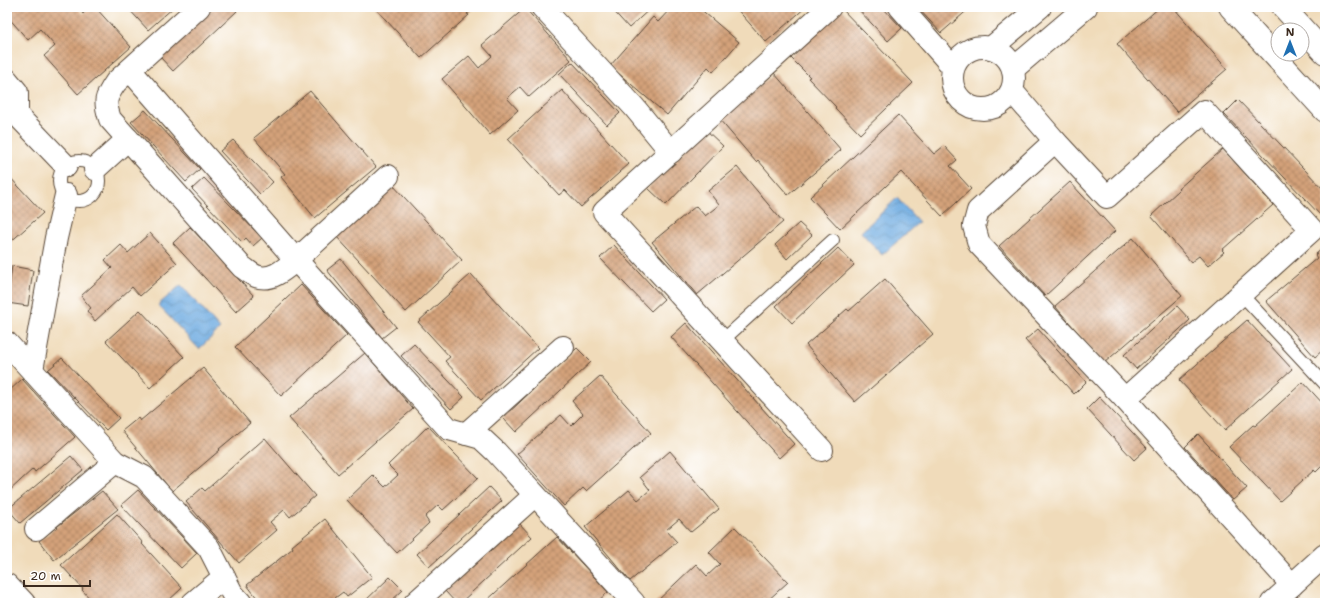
<svg xmlns="http://www.w3.org/2000/svg" width="1332" height="610" font-family="'Shantell Sans',sans-serif">
	<defs>
		<pattern id="water-waves" width="16" height="10" patternUnits="userSpaceOnUse"><rect width="16" height="10" fill="#6face1"/><path d="M0 5q4-4 8 0t8 0" fill="none" stroke="#5c8cb6"/></pattern>
		<pattern id="building-cross-hatch" width="8" height="8" patternUnits="userSpaceOnUse"><rect width="8" height="8" fill="#d4a27a"/><path d="M0 0l8 8M0 8l8-8" fill="none" stroke="#ad8463"/></pattern>
	</defs>
	<rect width="100%" height="100%" fill="#fff"/>
	<filter id="ink" filterUnits="userSpaceOnUse"><feTurbulence type="fractalNoise" baseFrequency=".025" numOctaves="2"/><feDisplacementMap in="SourceGraphic" scale="8" xChannelSelector="R" yChannelSelector="G"/><feConvolveMatrix kernelMatrix="1 2 1 2 8 2 1 2 1" color-interpolation-filters="sRGB"/></filter>
	<filter id="wash" filterUnits="userSpaceOnUse"><feTurbulence type="fractalNoise" baseFrequency=".012" numOctaves="4" result="noise"/><feDisplacementMap in="SourceGraphic" scale="16" xChannelSelector="R" yChannelSelector="G"/><feGaussianBlur stdDeviation="0.9" result="paint"/><feColorMatrix in="noise" values="0 0 0 0 0 0 0 0 0 0 0 0 0 0 0 0 0 1.4 0 .05"/><feComposite in="paint" operator="in"/></filter>
	<g filter="url(#wash)">
		<rect width="100%" height="100%" fill="#f0dbba"/>
		<g fill="url(#water-waves)" stroke="#556b80">
			<path d="M897,198L919,222L882,255L861,232Z"/>
			<path d="M181,285L220,329L199,349L158,305Z"/>
		</g>
		<g id="blocks">
			<g fill="url(#building-cross-hatch)">
				<path d="M10,7H77L83,14L90,7H95L131,47L78,94L44,56L55,46L40,29L28,40L7,16V9Z"/>
				<path d="M127,7H174L148,30Z"/>
				<path d="M213,7H233L237,11L173,71L160,57Z"/>
				<path d="M374,7H475L467,14L469,15L421,58Z"/>
				<path d="M610,7H652L629,28Z"/>
				<path d="M672,7H698L739,42L713,72L708,67L667,115L610,66L653,17L658,22Z"/>
				<path d="M735,7H806L766,42Z"/>
				<path d="M858,7H882L902,28L888,41L857,8Z"/>
				<path d="M917,7H971L941,33Z"/>
				<path d="M1160,7H1173L1227,69L1177,112L1117,44Z"/>
				<path d="M525,8L571,60L529,97L520,87L507,98L518,110L490,135L442,79L469,56L479,68L492,56L482,45Z"/>
				<path d="M841,8L913,83L860,134L835,108L836,107L808,78L810,77L790,57Z"/>
				<path d="M572,62L620,113L607,125L559,74Z"/>
				<path d="M774,73L841,150L788,195L758,160L756,162L719,119Z"/>
				<path d="M562,90L629,164L581,207L565,190L559,195L508,139Z"/>
				<path d="M310,91L376,167L315,218L281,177L285,174L254,138Z"/>
				<path d="M1238,100L1325,191V216L1323,218L1224,114Z"/>
				<path d="M145,110L200,169L186,182L131,122Z"/>
				<path d="M898,115L934,154L944,146L957,160L950,166L971,189L942,216L901,172L840,229L810,197Z"/>
				<path d="M705,129L723,146L666,205L648,188Z"/>
				<path d="M233,140L273,182L260,194L220,151Z"/>
				<path d="M1223,149L1273,205L1222,250L1224,252L1208,266L1199,256L1191,262L1151,216L1179,190L1178,189Z"/>
				<path d="M737,167L783,222L697,295L652,242L696,206L705,216L719,205L708,191Z"/>
				<path d="M7,174L43,213L7,245Z"/>
				<path d="M204,178L262,238L253,246L246,238L242,242L192,189Z"/>
				<path d="M1070,182L1115,231L1045,296L999,246Z"/>
				<path d="M392,184L462,260L406,312L336,236Z"/>
				<path d="M799,223L812,235L787,259L775,245Z"/>
				<path d="M190,227L254,296L236,312L173,243Z"/>
				<path d="M150,233L177,263L140,296L132,287L95,321L87,311L91,308L81,296L112,268L105,260L121,245L128,253Z"/>
				<path d="M1133,238L1182,296L1104,363L1055,306Z"/>
				<path d="M614,245L664,299L651,311L600,258Z"/>
				<path d="M1325,246V348L1315,357L1266,301L1317,258L1315,255Z"/>
				<path d="M838,248L854,265L792,323L776,306Z"/>
				<path d="M341,259L396,327L382,338L327,270Z"/>
				<path d="M12,266L33,270L28,306L7,303Z"/>
				<path d="M471,274L538,348L481,400L445,361L450,357L418,322Z"/>
				<path d="M885,279L933,334L855,402L806,345L847,309L849,311Z"/>
				<path d="M301,285L347,335L281,396L235,347Z"/>
				<path d="M1177,306L1190,320L1136,369L1124,355Z"/>
				<path d="M140,310L184,357L150,388L106,341Z"/>
				<path d="M1247,320L1292,369L1225,430L1179,380Z"/>
				<path d="M686,323L794,444L779,458L671,337Z"/>
				<path d="M1038,329L1086,382L1074,394L1025,340Z"/>
				<path d="M414,344L464,397L451,409L401,356Z"/>
				<path d="M577,348L591,362L516,432L503,418Z"/>
				<path d="M365,353L413,409L338,474L289,418Z"/>
				<path d="M62,358L119,418L106,430L48,370Z"/>
				<path d="M203,368L250,423L219,449L220,450L172,491L122,431L138,418L140,421Z"/>
				<path d="M600,376L651,433L586,491L583,488L564,506L517,454L561,415L571,426L583,414L572,401Z"/>
				<path d="M22,379L75,437L35,472L33,469L7,493V393Z"/>
				<path d="M1303,382L1325,406V463L1316,472L1314,470L1280,501L1229,447L1253,425L1255,426Z"/>
				<path d="M1099,397L1147,448L1134,460L1087,409Z"/>
				<path d="M428,426L478,478L443,510L438,505L425,517L429,523L397,553L347,500L373,475L385,487L398,475L388,465Z"/>
				<path d="M1198,434L1247,488L1233,500L1185,447Z"/>
				<path d="M265,438L315,496L290,517L284,510L270,522L277,530L239,563L186,502L202,488L205,491Z"/>
				<path d="M670,451L719,509L691,532L679,519L666,530L677,542L630,581L585,527L629,490L638,500L650,490L640,477Z"/>
				<path d="M71,456L83,470L20,523L8,509Z"/>
				<path d="M489,487L502,501L429,567L417,554Z"/>
				<path d="M138,490L197,553L181,568L121,505Z"/>
				<path d="M102,491L118,509L54,560L39,541Z"/>
				<path d="M117,514L143,543L142,544L182,588L166,603H94L82,590L83,589L61,565Z"/>
				<path d="M325,519L372,577L347,597L343,592L331,601L332,603H261L247,585L293,548L292,546Z"/>
				<path d="M519,523L532,537L460,603H456L445,591Z"/>
				<path d="M735,527L788,582L766,602L763,598L757,603H655L696,564L707,576L720,564L709,552Z"/>
				<path d="M557,537L608,592L596,603H484Z"/>
				<path d="M390,577L403,590L389,603H363Z"/>
				<path d="M789,597L794,603H782Z"/>
			</g>
		</g>
	</g>
	<g filter="url(#ink)">
		<use href="#blocks" fill-opacity="0" stroke="#564535" stroke-width="1"/>
		<g fill="none" stroke-linecap="round" stroke-linejoin="round">
			<g stroke="#564535" stroke-width="14">
				<g id="service">
					<circle cx="79" cy="181" r="20"/>
					<path d="M1241,294L1325,384"/>
					<path d="M722,341L833,240"/>
				</g>
			</g>
			<g stroke="#564535" stroke-width="24">
				<g id="minor">
					<path d="M199,7L116,82C105,98 104,101 110,119L242,267C247,270 251,274 256,276C271,282 285,269 296,260L388,176"/>
					<path d="M542,7L634,107L671,152"/>
					<path d="M900,7L953,67"/>
					<circle cx="983" cy="78" r="31"/>
					<path d="M991,48L1040,7"/>
					<path d="M1013,69L1086,7"/>
					<path d="M130,70L296,260L449,429L481,438L496,452L634,603"/>
					<path d="M7,80L17,92V115"/>
					<path d="M1012,91L1055,141L1107,197L1204,111L1312,230L1125,399"/>
					<path d="M7,112L17,115L66,166"/>
					<path d="M1055,141L978,211L974,226L979,244L1125,399L1292,585"/>
					<path d="M95,169L128,139"/>
					<path d="M7,343L115,462L144,477L209,548L232,593L241,603"/>
					<path d="M32,370L56,238L66,195"/>
					<path d="M466,434L563,347"/>
					<path d="M822,450L604,212L830,7"/>
					<path d="M36,529L115,462"/>
					<path d="M193,603L224,577"/>
					<path d="M415,603L535,495"/>
				</g>
			</g>
			<g stroke="#564535" stroke-width="24">
				<g id="secondary">
					<path d="M1230,7L1325,111"/>
					<path d="M1283,7L1325,53"/>
					<path d="M1272,603L1325,555"/>
				</g>
			</g>
			<g stroke="#564535" stroke-width="24">
				<path id="primary" d="M7,585L24,603"/>
			</g>
			<use href="#service" stroke="#fff" stroke-width="12"/>
			<use href="#minor" stroke="#fff" stroke-width="22"/>
			<use href="#secondary" stroke="#fff" stroke-width="22"/>
			<use href="#primary" stroke="#fff" stroke-width="22"/>
		</g>
	</g>
	<rect width="1332" height="610" fill="none" stroke="#fff" stroke-width="24"/>
	<g transform="translate(1290 42)"><circle r="19" fill="#ffffff" stroke="#b1aaa5"/>
	<path d="M0-3L7 15L0 10L-7 15Z" fill="#1f6fb2"/>
	<text y="-6" font-size="11" font-weight="bold" text-anchor="middle" fill="#3b2a1e">N</text>
	</g>
	<path d="M24 580v6h66v-6" fill="none" stroke="#3b2a1e" stroke-width="2"/>
	<text x="30" y="580" font-size="12" fill="#3b2a1e" stroke="#ffffff" stroke-width="3" paint-order="stroke">20 m</text>
</svg>
